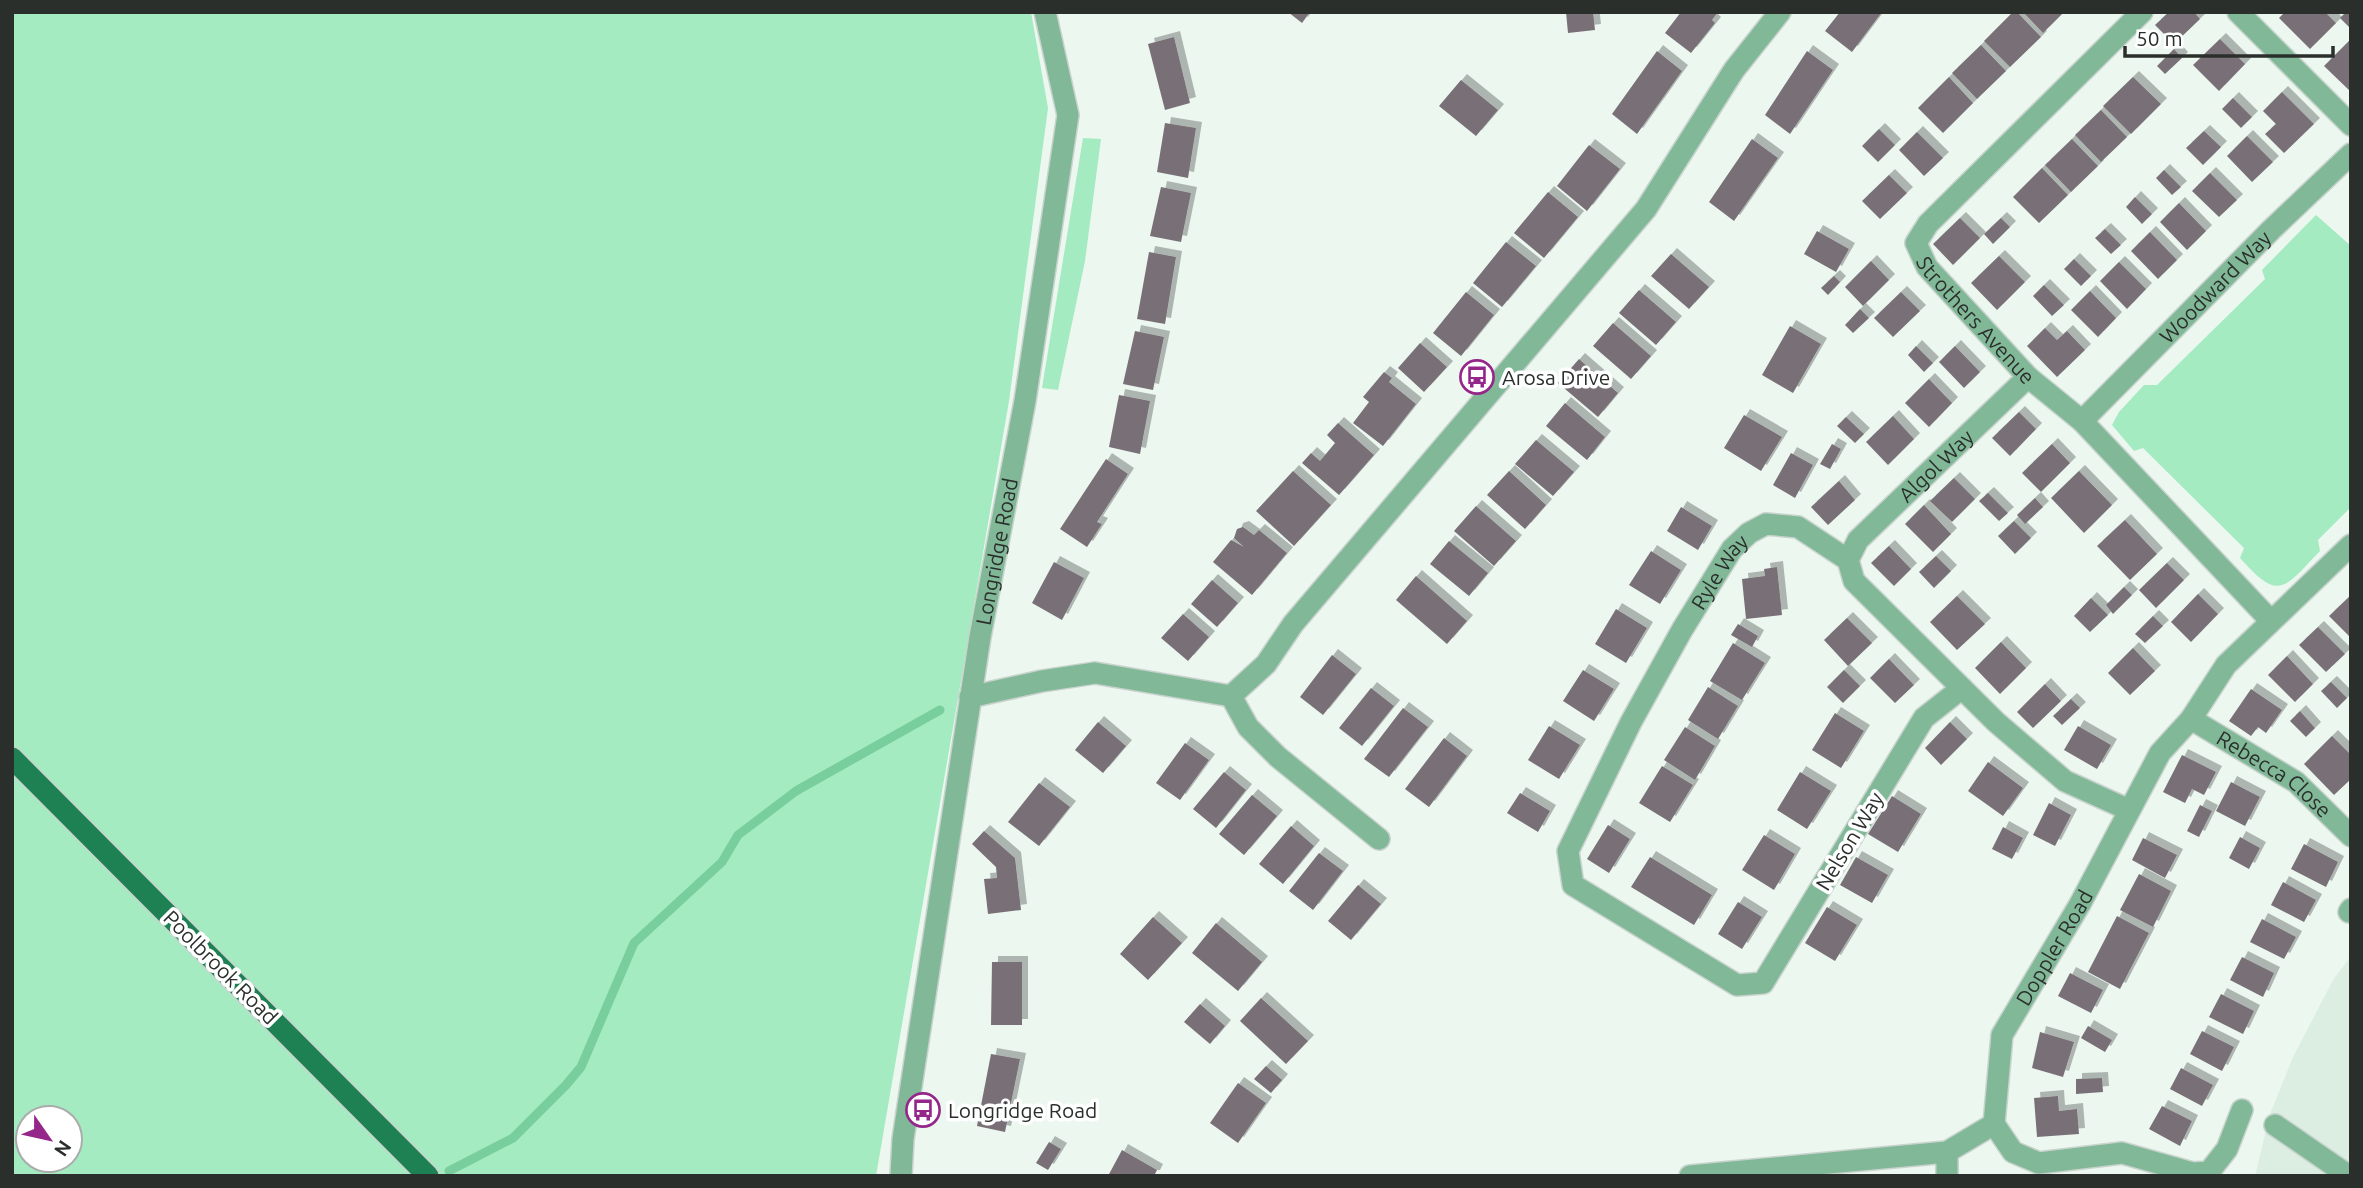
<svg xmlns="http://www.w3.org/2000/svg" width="2363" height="1188" font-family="Ubuntu,sans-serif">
	<defs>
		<filter id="shadow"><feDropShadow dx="6" dy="-6" stdDeviation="0" flood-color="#0004"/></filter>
	</defs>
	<rect width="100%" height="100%" fill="#ecf7f0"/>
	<path fill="#dceee2" d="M2351,956V1176H2255L2270,1114L2293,1057L2333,980Z"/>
	<g fill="#a4ebc1" fill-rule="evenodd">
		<path d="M12,12H1031L1048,108L1009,401L876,1176H12ZM28,1118H70V1160H28Z"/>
		<path d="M1083,138L1101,139L1085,261L1058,390L1042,388Z"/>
		<path d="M2316,215L2351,246V507L2318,540L2320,551C2284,588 2280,603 2240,558L2244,548L2143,448L2134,451L2112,425L2119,412L2144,385H2157L2265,279L2262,270Z"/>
	</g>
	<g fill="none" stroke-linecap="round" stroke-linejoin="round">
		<path stroke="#78ce9d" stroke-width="9" d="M449,1171L513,1138L566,1085L581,1067L634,943L722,862L738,835L796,791L940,710"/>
	</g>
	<g fill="#797077" filter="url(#shadow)">
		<path d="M1288,12H1310L1302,23Z"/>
		<path d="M1566,12H1593L1595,30L1568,33Z"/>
		<path d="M1681,12H1718L1712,20L1715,23L1691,53L1665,33Z"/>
		<path d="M1840,12H1882L1852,52L1825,31Z"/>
		<path d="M2013,12H2017L2041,37L2010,67L1984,41Z"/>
		<path d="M2023,12H2064L2043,33Z"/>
		<path d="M2169,12H2194L2200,19L2174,44L2155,25Z"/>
		<path d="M2285,12H2325L2336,23L2310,49L2279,18Z"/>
		<path d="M2346,12H2351V29L2340,18Z"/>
		<path d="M1174,37L1190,103L1165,110L1148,44Z"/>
		<path d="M2220,39L2245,64L2219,91L2193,65Z"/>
		<path d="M2351,39V92L2324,66Z"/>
		<path d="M1981,45L2006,71L1977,99L1952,73Z"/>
		<path d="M2174,49L2182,58L2165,74L2157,66Z"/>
		<path d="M1657,51L1682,71L1637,134L1612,114Z"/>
		<path d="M1807,51L1833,70L1790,134L1765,115Z"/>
		<path d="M1949,77L1973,103L1943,133L1918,108Z"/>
		<path d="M2133,77L2161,104L2131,134L2103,106Z"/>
		<path d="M1461,80L1498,110L1476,136L1439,106Z"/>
		<path d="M2282,92L2314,124L2284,153L2265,134L2276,124L2263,111Z"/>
		<path d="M2233,98L2252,117L2241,128L2222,109Z"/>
		<path d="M2101,110L2127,137L2101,162L2075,135Z"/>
		<path d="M1165,123L1196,128L1188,178L1157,172Z"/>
		<path d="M1879,129L1895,145L1878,162L1862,146Z"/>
		<path d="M2204,131L2221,147L2203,165L2186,148Z"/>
		<path d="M1917,132L1943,158L1924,176L1899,150Z"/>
		<path d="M2247,136L2273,162L2252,182L2227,156Z"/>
		<path d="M1752,139L1778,158L1734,221L1709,202Z"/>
		<path d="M2072,139L2098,166L2071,192L2045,165Z"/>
		<path d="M1589,145L1620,169L1587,211L1557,186Z"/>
		<path d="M2042,168L2068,195L2039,223L2013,197Z"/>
		<path d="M2164,170L2181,187L2172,195L2156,178Z"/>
		<path d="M2210,173L2237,200L2219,217L2192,191Z"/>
		<path d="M1889,175L1907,193L1880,219L1862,201Z"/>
		<path d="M1161,187L1191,193L1181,242L1150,236Z"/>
		<path d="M1548,192L1578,217L1544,258L1514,233Z"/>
		<path d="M2135,197L2152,214L2142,224L2126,207Z"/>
		<path d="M2179,203L2206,231L2187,250L2160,222Z"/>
		<path d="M1960,218L1980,238L1953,265L1933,244Z"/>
		<path d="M2001,218L2010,227L1993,244L1984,234Z"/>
		<path d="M2105,229L2121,245L2111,254L2095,238Z"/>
		<path d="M1817,231L1849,249L1836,272L1804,254Z"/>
		<path d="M2150,232L2177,260L2158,279L2131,251Z"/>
		<path d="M1506,242L1536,266L1502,307L1473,283Z"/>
		<path d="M1149,252L1176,257L1165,324L1137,319Z"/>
		<path d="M1671,254L1709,287L1689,309L1651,276Z"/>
		<path d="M1999,256L2025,282L1997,310L1971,283Z"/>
		<path d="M2074,259L2091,276L2081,286L2064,269Z"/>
		<path d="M1871,261L1889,280L1863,306L1845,287Z"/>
		<path d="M2119,262L2146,289L2127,309L2100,281Z"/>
		<path d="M1834,276L1840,282L1828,295L1821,288Z"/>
		<path d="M2044,285L2064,305L2052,316L2033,296Z"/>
		<path d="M1639,290L1676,322L1656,345L1619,313Z"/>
		<path d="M2090,291L2116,318L2098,337L2071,310Z"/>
		<path d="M1466,292L1494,315L1461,356L1433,333Z"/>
		<path d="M1901,292L1920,311L1893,337L1874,318Z"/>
		<path d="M1860,309L1869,318L1853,333L1845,325Z"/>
		<path d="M1613,323L1651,356L1631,379L1593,346Z"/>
		<path d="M1790,326L1821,344L1793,393L1762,375Z"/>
		<path d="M2045,328L2057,340L2067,331L2085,350L2057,377L2027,346Z"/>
		<path d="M1135,331L1164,337L1153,390L1123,384Z"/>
		<path d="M1420,343L1447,367L1424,392L1398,368Z"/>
		<path d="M1916,346L1933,363L1924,372L1908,355Z"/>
		<path d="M1955,346L1980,372L1964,388L1939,362Z"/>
		<path d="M1579,359L1618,393L1598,417L1558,383Z"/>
		<path d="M1384,372L1392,378L1389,382L1416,404L1383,446L1353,423L1369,402L1363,397Z"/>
		<path d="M1929,379L1952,403L1929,427L1905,403Z"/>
		<path d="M1119,395L1150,401L1140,454L1109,447Z"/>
		<path d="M1565,403L1605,437L1587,460L1546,426Z"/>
		<path d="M2019,412L2036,429L2010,456L1992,438Z"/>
		<path d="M1744,415L1782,437L1761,471L1724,448Z"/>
		<path d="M1893,416L1914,439L1888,465L1866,442Z"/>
		<path d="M1846,417L1864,434L1855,443L1837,426Z"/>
		<path d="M1338,423L1374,455L1339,495L1302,463L1311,453L1320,461L1335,443L1327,435Z"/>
		<path d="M1536,440L1574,472L1553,496L1515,464Z"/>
		<path d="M1832,444L1841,449L1830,469L1820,464Z"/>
		<path d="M2052,444L2070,463L2041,492L2022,473Z"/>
		<path d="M1791,453L1813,465L1795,498L1773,485Z"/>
		<path d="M1106,459L1128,474L1097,522L1102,524L1087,547L1060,529Z"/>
		<path d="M1293,471L1331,505L1294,546L1256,511Z"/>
		<path d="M1509,471L1546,505L1525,529L1487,495Z"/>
		<path d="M2079,471L2112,505L2084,533L2051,498Z"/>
		<path d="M1954,478L1975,499L1952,522L1930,501Z"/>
		<path d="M1839,481L1855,500L1828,525L1811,507Z"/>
		<path d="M1988,493L2008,513L1999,521L1979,501Z"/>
		<path d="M2035,498L2043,507L2025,524L2017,515Z"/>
		<path d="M1924,505L1951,534L1933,552L1905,524Z"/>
		<path d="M1476,506L1516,541L1494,566L1454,531Z"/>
		<path d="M1681,507L1712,526L1698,550L1667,531Z"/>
		<path d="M2125,520L2157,554L2130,580L2097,546Z"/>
		<path d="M2014,521L2031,538L2015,554L1998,536Z"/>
		<path d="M1243,527L1254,535L1259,530L1287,553L1252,595L1213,562L1231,540L1244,547L1234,538L1237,529Z"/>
		<path d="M1449,541L1488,573L1469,596L1430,564Z"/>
		<path d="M1889,546L1911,569L1894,586L1871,563Z"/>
		<path d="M1651,551L1681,570L1660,604L1629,585Z"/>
		<path d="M1936,556L1951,571L1934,588L1919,572Z"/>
		<path d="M1054,562L1084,578L1062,620L1032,603Z"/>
		<path d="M2167,563L2184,580L2156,608L2139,590Z"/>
		<path d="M1777,567L1782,615L1746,619L1742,579L1765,576L1764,569Z"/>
		<path d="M1416,576L1467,621L1447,644L1396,600Z"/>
		<path d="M1212,580L1238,603L1217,627L1191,604Z"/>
		<path d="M2124,587L2132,595L2113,614L2106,605Z"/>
		<path d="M2198,594L2218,614L2191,642L2171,622Z"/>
		<path d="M1957,596L1985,624L1957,650L1930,622Z"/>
		<path d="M2349,597L2351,599V638L2329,616Z"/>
		<path d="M2091,598L2108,615L2090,632L2074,616Z"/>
		<path d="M1616,609L1647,628L1626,663L1595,644Z"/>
		<path d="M1183,614L1209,637L1188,661L1161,638Z"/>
		<path d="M2153,616L2163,626L2145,643L2135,634Z"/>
		<path d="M1847,618L1872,643L1848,666L1824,640Z"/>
		<path d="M1738,624L1758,636L1752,647L1731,635Z"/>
		<path d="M2318,627L2345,654L2326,672L2299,645Z"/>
		<path d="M2001,642L2026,668L2000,694L1975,668Z"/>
		<path d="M1733,643L1765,663L1742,700L1710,681Z"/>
		<path d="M2133,648L2155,671L2130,695L2108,673Z"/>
		<path d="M1332,655L1356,674L1323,715L1300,697Z"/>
		<path d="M2287,656L2313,684L2295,702L2268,675Z"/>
		<path d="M1889,659L1914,685L1895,703L1870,678Z"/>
		<path d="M1583,670L1614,689L1594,721L1563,701Z"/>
		<path d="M1844,670L1860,686L1843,703L1827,687Z"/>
		<path d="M2331,682L2347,698L2337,708L2321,691Z"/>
		<path d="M2045,684L2061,701L2033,728L2017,712Z"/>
		<path d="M1708,687L1738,706L1718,739L1688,720Z"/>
		<path d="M1371,688L1394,706L1362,746L1339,728Z"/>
		<path d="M2251,689L2282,710L2266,733L2258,727L2251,736L2229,721Z"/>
		<path d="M2071,699L2080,708L2062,725L2053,716Z"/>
		<path d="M1403,708L1428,727L1389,777L1364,759Z"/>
		<path d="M2300,711L2315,728L2306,737L2290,721Z"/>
		<path d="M1835,713L1864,731L1841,768L1812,750Z"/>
		<path d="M1098,722L1126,746L1103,773L1075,750Z"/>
		<path d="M1950,722L1967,739L1941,765L1925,748Z"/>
		<path d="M1549,726L1580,745L1559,779L1528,760Z"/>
		<path d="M2078,726L2111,745L2097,769L2064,750Z"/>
		<path d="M1685,727L1715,746L1695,780L1664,760Z"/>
		<path d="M2332,736L2351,755V779L2334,795L2304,764Z"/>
		<path d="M1444,738L1467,756L1429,807L1405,789Z"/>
		<path d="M1185,743L1209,760L1180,800L1156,783Z"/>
		<path d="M2182,755L2216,772L2204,795L2192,789L2185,803L2163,792Z"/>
		<path d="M1988,762L2023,788L2003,816L1968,791Z"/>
		<path d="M1662,766L1693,785L1670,822L1639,803Z"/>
		<path d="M1224,772L1246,790L1216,828L1193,809Z"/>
		<path d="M1800,772L1831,791L1807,829L1777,810Z"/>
		<path d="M2231,782L2260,797L2245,826L2216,811Z"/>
		<path d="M1039,783L1070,807L1039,846L1008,822Z"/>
		<path d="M1520,793L1550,811L1538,832L1507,813Z"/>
		<path d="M1252,795L1277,816L1244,855L1219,834Z"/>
		<path d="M1892,796L1921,814L1898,852L1868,834Z"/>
		<path d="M2049,803L2071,815L2055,846L2033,835Z"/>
		<path d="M2200,805L2212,811L2199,837L2187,831Z"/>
		<path d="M1608,825L1630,839L1609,873L1587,859Z"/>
		<path d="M1291,826L1314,846L1283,884L1259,864Z"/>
		<path d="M2003,827L2023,838L2012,859L1992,849Z"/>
		<path d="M984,831L1015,858L1021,910L988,914L984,879L997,878L996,867L972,844Z"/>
		<path d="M1764,835L1795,854L1774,890L1742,870Z"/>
		<path d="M2240,837L2260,848L2249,869L2229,858Z"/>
		<path d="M2143,838L2177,855L2165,878L2132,860Z"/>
		<path d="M2304,844L2338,862L2326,887L2291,869Z"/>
		<path d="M1319,853L1343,871L1313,910L1289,891Z"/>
		<path d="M1650,857L1712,895L1694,925L1631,887Z"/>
		<path d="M1856,857L1888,875L1872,903L1840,885Z"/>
		<path d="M2139,874L2171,891L2153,927L2120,910Z"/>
		<path d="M2283,882L2316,900L2304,922L2271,905Z"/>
		<path d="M1358,885L1381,904L1351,940L1328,921Z"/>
		<path d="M1738,902L1762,917L1742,949L1718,934Z"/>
		<path d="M1827,907L1857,925L1835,961L1805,943Z"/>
		<path d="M2117,916L2149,933L2120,989L2088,972Z"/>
		<path d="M1153,917L1182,943L1148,980L1120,954Z"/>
		<path d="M2262,919L2296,937L2284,959L2250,942Z"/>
		<path d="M1216,923L1262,962L1238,991L1192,953Z"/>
		<path d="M2242,957L2274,973L2263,997L2230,980Z"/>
		<path d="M992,962H1022V1025H991Z"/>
		<path d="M2070,973L2103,990L2091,1013L2058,996Z"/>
		<path d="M2221,994L2254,1011L2243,1034L2209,1017Z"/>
		<path d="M1261,998L1308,1041L1286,1064L1240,1021Z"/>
		<path d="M1200,1004L1225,1026L1210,1044L1184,1022Z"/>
		<path d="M2088,1026L2112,1040L2105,1052L2081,1038Z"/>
		<path d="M2202,1031L2234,1047L2222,1071L2190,1054Z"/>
		<path d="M2040,1032L2074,1042L2063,1077L2032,1068Z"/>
		<path d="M991,1054L1020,1059L1005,1132L977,1126Z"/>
		<path d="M1266,1066L1282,1080L1271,1093L1254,1079Z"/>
		<path d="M2181,1068L2213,1085L2202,1106L2170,1089Z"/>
		<path d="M2102,1078L2103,1092L2076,1094V1079Z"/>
		<path d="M1238,1083L1266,1103L1238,1143L1210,1123Z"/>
		<path d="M2058,1096L2059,1111L2077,1109L2079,1134L2037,1137L2034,1098Z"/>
		<path d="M2162,1106L2192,1121L2180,1146L2149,1129Z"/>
		<path d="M1049,1142L1061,1149L1048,1170L1036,1163Z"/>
		<path d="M1122,1150L1157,1170L1154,1176H1108Z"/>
	</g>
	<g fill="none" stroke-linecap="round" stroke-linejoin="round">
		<g stroke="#c9d3cd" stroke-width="24">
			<g id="minor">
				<path id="s1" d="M2142,12L1928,224L1916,243L1927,267L2028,377L2082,421L2271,621"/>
				<path d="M2238,12L2351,125"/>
				<path id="s2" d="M2082,421L2271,230L2351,154"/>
				<path id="s3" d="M1848,560L1858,540L2028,377"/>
				<path id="s4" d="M1962,688L1924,718L1763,983L1737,985L1573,885L1568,851L1631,722L1682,630L1732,549L1749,533L1766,524L1798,527L1848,560L1854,581L1996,722L2065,781L2129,810"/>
				<path d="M1231,696L1248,727L1278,757L1379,839"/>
				<path d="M970,697L1042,681L1095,673L1231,696L1266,664L1293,624L1646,209L1734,70L1780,12"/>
				<path id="s5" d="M2191,719L2296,782L2351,836"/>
				<path d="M2349,912L2351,909"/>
				<path d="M1994,1124L2013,1152L2039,1163L2122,1153L2193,1173L2209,1172L2227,1149L2242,1110"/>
				<path d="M2275,1125L2349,1176"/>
				<path id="s6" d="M901,1176L903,1139L980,637L1025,401L1068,115L1045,12"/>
				<path id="s7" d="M1690,1176L1947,1152L1994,1124L2002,1035L2080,904L2160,753L2191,719L2226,665L2351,545"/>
				<path d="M1947,1176V1152"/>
			</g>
		</g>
		<g stroke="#c9d3cd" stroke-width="24">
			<path id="major" d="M12,758L428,1176"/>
		</g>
		<use href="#minor" stroke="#81b998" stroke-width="21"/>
		<use href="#major" stroke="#1e8153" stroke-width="21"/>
	</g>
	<defs>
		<g id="bus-ring" transform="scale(1.75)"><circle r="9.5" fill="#fff" stroke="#942789" stroke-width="1.5"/><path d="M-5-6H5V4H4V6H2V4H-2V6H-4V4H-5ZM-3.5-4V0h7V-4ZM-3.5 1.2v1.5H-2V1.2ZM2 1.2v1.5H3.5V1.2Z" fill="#942789"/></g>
	</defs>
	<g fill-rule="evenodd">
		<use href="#bus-ring" x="1477" y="377"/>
		<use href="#bus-ring" x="923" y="1110"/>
	</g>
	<g text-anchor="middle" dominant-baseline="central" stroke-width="7" stroke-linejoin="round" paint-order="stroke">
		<g font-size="21" fill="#2b2f2c" stroke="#fff">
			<text stroke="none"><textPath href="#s2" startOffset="189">Woodward Way</textPath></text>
			<text stroke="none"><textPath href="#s1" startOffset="422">Strothers Avenue</textPath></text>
			<text stroke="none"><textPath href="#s3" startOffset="130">Algol Way</textPath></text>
			<text stroke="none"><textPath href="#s6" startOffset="632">Longridge Road</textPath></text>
			<text stroke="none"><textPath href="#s4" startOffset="929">Ryle Way</textPath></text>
			<text stroke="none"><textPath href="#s5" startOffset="100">Rebecca Close</textPath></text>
			<text transform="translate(1849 841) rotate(-59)">Nelson Way</text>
			<text stroke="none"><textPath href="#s7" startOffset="504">Doppler Road</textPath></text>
			<text transform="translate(221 967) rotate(45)">Poolbrook Road</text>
		</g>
		<g font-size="21" fill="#2b2f2c" stroke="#fff" text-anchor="start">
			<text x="1502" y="377">Arosa Drive</text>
			<text x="948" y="1110">Longridge Road</text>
		</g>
	</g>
	<rect width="2363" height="1188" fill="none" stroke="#2b2f2c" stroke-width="28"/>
	<g transform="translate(49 1139) rotate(124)"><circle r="33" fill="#ffffff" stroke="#aaacab" stroke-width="2"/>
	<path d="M0-5L12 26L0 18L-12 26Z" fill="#942789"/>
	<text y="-10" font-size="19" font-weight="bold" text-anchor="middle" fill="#2b2f2c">N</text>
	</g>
	<path d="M2125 46v10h208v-10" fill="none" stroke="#2b2f2c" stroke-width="3.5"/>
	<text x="2136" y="46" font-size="21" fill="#2b2f2c" stroke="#ffffff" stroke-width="5" paint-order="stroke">50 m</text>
</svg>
